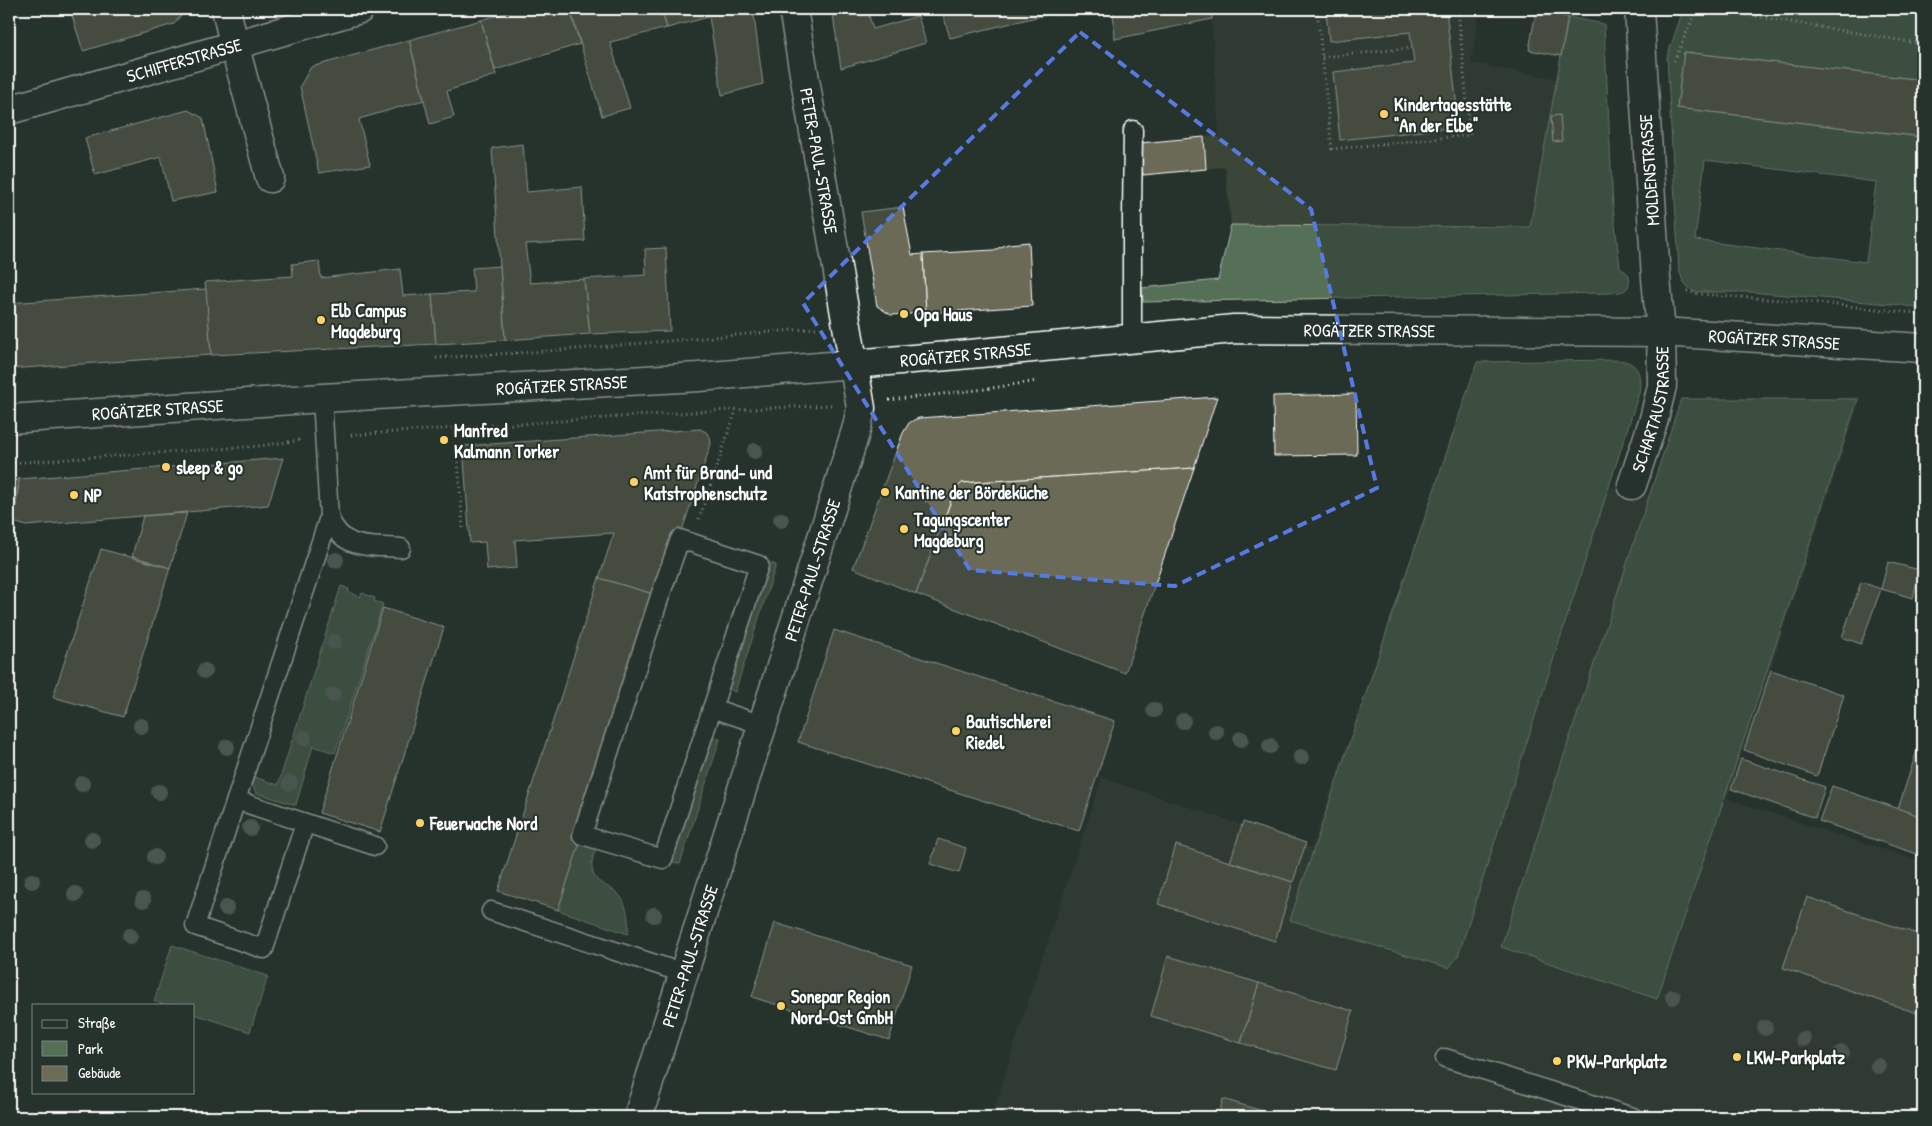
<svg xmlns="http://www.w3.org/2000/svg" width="1932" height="1126" font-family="'Patrick Hand',sans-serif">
	<rect width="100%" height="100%" fill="#26332d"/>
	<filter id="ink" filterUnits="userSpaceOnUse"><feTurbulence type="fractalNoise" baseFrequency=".02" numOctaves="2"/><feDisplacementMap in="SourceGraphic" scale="10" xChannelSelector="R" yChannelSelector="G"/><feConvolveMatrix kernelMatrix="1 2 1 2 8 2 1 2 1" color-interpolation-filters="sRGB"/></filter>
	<g filter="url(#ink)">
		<g fill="#3b4439">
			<path d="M1211,9H1480L1471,63L1557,79L1530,227L1231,225L1225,167L1206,169L1204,137L1219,135Z"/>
			<path d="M1861,397L1727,799L1923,862V1117H992L1032,989L1102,778L1312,848L1465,400L1605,485L1651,497L1682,403Z"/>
		</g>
		<g fill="#546f56" stroke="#aab7aa" fill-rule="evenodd">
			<path d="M1682,9H1923V80L1684,52L1677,108L1923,137V310L1902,305L1750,292H1694L1688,287L1683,281L1679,270L1667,57L1681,16ZM1705,160L1876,182L1866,262L1695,240Z"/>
			<path d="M1568,17L1604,24L1613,207L1620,267L1629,275C1631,292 1624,292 1609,293L1143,302L1142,288L1218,280L1231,225L1530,227Z"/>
			<path d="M1617,360C1638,361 1642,374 1639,393L1458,956L1449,968L1290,920L1477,362Z"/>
			<path d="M1681,399H1858L1657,999L1501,947Z"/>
			<path d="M682,533L776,565L735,692L727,688L759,565Z"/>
			<path d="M341,586L349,589L348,592L360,597L362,593L375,598L374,601L383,604L335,753L313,746L296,805L256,793L252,785L254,777L278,785Z"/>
			<path d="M715,738L720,739L680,864L663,859L707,739Z"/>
			<path d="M582,835L597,848C594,853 593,856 592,862C590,886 609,883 620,896C628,906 629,922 628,934L558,910Z"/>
			<path d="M172,945L268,976L250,1032L194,1014V1005H165L154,1001Z"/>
		</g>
		<g fill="#6b6b56" stroke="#fff">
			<path d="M70,9H187L174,24L83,51Z"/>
			<path d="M519,9H570L580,44L495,70L481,20Z"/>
			<path d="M570,9H661L667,28L610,42L630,108L602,116Z"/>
			<path d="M661,9H753L763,84L722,95L709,17L667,28Z"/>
			<path d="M832,9H867L873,29L918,16L926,43L841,68Z"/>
			<path d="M950,9H1044L1045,15L950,38L942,11Z"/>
			<path d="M1057,9H1079L1059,15Z"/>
			<path d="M1113,9H1211L1212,19L1115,39Z"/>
			<path d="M1326,9H1446L1459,127L1340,140L1333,72L1414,63L1410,32L1329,41Z"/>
			<path d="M1536,11L1568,17L1561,56L1529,50Z"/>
			<path d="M481,20L496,75L447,91L454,117L430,124L409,40Z"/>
			<path d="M409,40L424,100L359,119L370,165L319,173L300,86L311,67Z"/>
			<path d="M1684,52L1923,80V137L1677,108Z"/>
			<path d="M188,110L203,118L218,192L171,201L161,157L95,175L85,138Z"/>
			<path d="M1560,115L1562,141L1553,142L1551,116Z"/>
			<path d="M1204,137L1206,169L1143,175L1140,143Z"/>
			<path d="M523,144L527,192L582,187L585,241L525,244L530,283L584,279L590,334L505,340L492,148Z"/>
			<path d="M903,207L912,255L923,254L926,313L891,315L877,306L861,212Z"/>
			<path d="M1029,242L1032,306L926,313L923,254L994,250L1008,244Z"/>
			<path d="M666,248L670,331L590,334L584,279L646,275L645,249Z"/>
			<path d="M319,261L321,278L400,269L403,296L432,294L436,344L211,355L205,282L293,276L292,264Z"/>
			<path d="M500,266L505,340L436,344L432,294L474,292L472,268Z"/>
			<path d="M206,289L211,355L9,369V303Z"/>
			<path d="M1356,394L1357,455L1274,456L1273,396Z"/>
			<path d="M1217,397L1194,468L962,483L955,490L916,594L853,568L903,433L909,423L914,420L919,418Z"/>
			<path d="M700,429L706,432L710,437L711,444L660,596L599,578L614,533L515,540L517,568L487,570L485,542L470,543L463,446Z"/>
			<path d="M283,458L268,505L26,526L14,522L19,479Z"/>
			<path d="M1194,468L1125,673L916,594L955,490L962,483Z"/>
			<path d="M19,479L14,522L9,523V480Z"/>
			<path d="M187,513L170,568L132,556L143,516Z"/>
			<path d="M101,549L170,568L123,717L53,697Z"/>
			<path d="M1888,562L1920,570L1913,598L1881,589Z"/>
			<path d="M599,578L660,596L558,910L498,891Z"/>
			<path d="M1861,582L1881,589L1861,644L1842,637Z"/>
			<path d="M383,608L444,627L380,832L319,813Z"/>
			<path d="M834,630L1115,721L1079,831L798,742Z"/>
			<path d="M1771,670L1844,695L1817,776L1744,750Z"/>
			<path d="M1923,671V697L1915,694Z"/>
			<path d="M1923,732V817L1898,809Z"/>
			<path d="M1741,759L1825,787L1815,818L1731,789Z"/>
			<path d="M1832,786L1923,817V856L1819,821Z"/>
			<path d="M1243,822L1306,843L1293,882L1230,862Z"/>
			<path d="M938,839L966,848L959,873L930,864Z"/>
			<path d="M1176,845L1293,882L1275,941L1158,904Z"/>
			<path d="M1807,897L1923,936V1015L1783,968Z"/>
			<path d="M775,923L912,965L889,1040L752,997Z"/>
			<path d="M1168,956L1259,983L1241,1043L1151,1016Z"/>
			<path d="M1259,983L1353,1011L1336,1070L1241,1043Z"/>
			<path d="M1223,1099L1282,1117H1218Z"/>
		</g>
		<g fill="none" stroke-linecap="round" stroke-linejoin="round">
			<g stroke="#fff" stroke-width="21">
				<g id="lane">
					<path d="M1132,339V217L1133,130"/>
					<path d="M322,398L329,517C343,552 371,545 401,548"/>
					<path d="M329,517L236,800L375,846"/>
					<path d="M680,539L759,565L663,859L582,835L660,596Z"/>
					<path d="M712,708L762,725"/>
					<path d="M236,800L195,926L264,949L305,823"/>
					<path d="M491,911L683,973"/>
					<path d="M1445,1058L1633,1117"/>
				</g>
			</g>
			<g stroke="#fff" stroke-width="31">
				<g id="street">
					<path d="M226,9L234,44L270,178"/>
					<path id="s1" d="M9,110L360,9"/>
					<path id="s2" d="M1632,485L1654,419L1662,386L1661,332L1656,278L1639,9"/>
					<path id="s3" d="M638,1117L857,427L861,408L793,9"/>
				</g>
			</g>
			<g stroke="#fff" stroke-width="31">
				<g id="secondary">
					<path id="s4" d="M9,419L322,398L699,377L948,356L1234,329L1661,332L1923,348"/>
				</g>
			</g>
			<g stroke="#fff" stroke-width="3" stroke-dasharray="1 4" stroke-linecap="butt">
				<path d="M1317,9L1332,149L1470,135L1458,9"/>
				<path d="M1712,9L1923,44"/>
				<path d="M1322,57L1412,48"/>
				<path d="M1674,61L1697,9"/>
				<path d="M1687,291L1698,294L1810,302L1923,314"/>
				<path d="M436,358L577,349L816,328"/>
				<path d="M889,400L986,389L1037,381"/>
				<path d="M351,435L709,411L831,405"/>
				<path d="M457,447L463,529"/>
				<path d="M9,463L260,446L300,440"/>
				<path d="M714,475L730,480"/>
				<path d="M699,519L736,410"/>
			</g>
			<use href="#lane" stroke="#26332d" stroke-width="18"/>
			<use href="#street" stroke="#26332d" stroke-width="28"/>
			<use href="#secondary" stroke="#26332d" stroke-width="28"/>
		</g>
		<g fill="#737f77">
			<circle cx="755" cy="451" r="8"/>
			<circle cx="781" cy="520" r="8"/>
			<circle cx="336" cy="560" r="8"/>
			<circle cx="334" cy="642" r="8"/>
			<circle cx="205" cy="671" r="8"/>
			<circle cx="333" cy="695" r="8"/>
			<circle cx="1154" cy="710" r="8"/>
			<circle cx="1183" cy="721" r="8"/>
			<circle cx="141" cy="726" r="8"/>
			<circle cx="1216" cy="732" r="8"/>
			<circle cx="304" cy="738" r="8"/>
			<circle cx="1241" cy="739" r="8"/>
			<circle cx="1270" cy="746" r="8"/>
			<circle cx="227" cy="747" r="8"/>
			<circle cx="1301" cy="757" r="8"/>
			<circle cx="290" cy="783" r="8"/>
			<circle cx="82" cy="784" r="8"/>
			<circle cx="159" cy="792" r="8"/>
			<circle cx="250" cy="828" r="8"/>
			<circle cx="92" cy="840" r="8"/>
			<circle cx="155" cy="857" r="8"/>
			<circle cx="32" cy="881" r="8"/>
			<circle cx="75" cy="894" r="8"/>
			<circle cx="143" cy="900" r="8"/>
			<circle cx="226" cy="908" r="8"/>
			<circle cx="654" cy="915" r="8"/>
			<circle cx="130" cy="936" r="8"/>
			<circle cx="1673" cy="997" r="8"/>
			<circle cx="1765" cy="1028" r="8"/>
			<circle cx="1803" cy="1039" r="8"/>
			<circle cx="1842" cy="1053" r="8"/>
			<circle cx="1878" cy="1066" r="8"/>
		</g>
	</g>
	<path d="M0 0H1932V1126H0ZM1080,32L1311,209L1377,488L1175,586L970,570L803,303Z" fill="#26332d" fill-opacity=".55" fill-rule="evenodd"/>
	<path fill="none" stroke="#567ae2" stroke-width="4" stroke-dasharray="10 6" stroke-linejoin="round" d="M1080,32L1311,209L1377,488L1175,586L970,570L803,303Z"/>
	<g fill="#ffd166" stroke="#26332d" stroke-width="2">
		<circle cx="1384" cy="114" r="5"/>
		<circle cx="904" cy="314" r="5"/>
		<circle cx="321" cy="320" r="5"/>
		<circle cx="444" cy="440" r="5"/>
		<circle cx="166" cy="467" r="5"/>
		<circle cx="634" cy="482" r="5"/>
		<circle cx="885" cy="492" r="5"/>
		<circle cx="74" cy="495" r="5"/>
		<circle cx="904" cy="529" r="5"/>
		<circle cx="956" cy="731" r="5"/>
		<circle cx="420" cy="823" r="5"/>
		<circle cx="781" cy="1006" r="5"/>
		<circle cx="1737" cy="1057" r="5"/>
		<circle cx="1557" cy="1061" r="5"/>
	</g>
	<g text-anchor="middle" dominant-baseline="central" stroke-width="4" stroke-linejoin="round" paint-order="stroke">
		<g font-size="18" fill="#fff" stroke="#26332d">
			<text stroke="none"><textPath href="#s1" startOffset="182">SCHIFFERSTRASSE</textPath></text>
			<text transform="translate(819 161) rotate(80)">PETER-PAUL-STRASSE</text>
			<text transform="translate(1649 170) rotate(-94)">MOLDENSTRASSE</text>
			<text stroke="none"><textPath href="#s4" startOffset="1364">ROGÄTZER STRASSE</textPath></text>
			<text stroke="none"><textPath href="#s4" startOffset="1769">ROGÄTZER STRASSE</textPath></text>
			<text stroke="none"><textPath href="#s4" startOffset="959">ROGÄTZER STRASSE</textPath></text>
			<text stroke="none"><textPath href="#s4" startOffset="554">ROGÄTZER STRASSE</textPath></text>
			<text stroke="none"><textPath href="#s4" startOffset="149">ROGÄTZER STRASSE</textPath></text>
			<text stroke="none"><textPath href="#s2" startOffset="79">SCHARTAUSTRASSE</textPath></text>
			<text stroke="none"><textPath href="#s3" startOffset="574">PETER-PAUL-STRASSE</textPath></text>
			<text stroke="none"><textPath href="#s3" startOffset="169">PETER-PAUL-STRASSE</textPath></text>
		</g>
		<g font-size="18" font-weight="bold" fill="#fff" stroke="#26332d" text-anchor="start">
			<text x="1394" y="104">Kindertagesstätte<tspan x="1394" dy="21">"An der Elbe"</tspan></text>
			<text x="331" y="310">Elb Campus<tspan x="331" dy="21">Magdeburg</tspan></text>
			<text x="914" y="314">Opa Haus</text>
			<text x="454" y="430">Manfred<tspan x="454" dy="21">Kalmann Torker</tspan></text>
			<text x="176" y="467">sleep &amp; go</text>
			<text x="644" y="472">Amt für Brand- und<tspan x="644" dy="21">Katstrophenschutz</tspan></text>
			<text x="895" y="492">Kantine der Bördeküche</text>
			<text x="84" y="495">NP</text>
			<text x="914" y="519">Tagungscenter<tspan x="914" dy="21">Magdeburg</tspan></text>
			<text x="966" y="721">Bautischlerei<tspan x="966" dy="21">Riedel</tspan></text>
			<text x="430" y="823">Feuerwache Nord</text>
			<text x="791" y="996">Sonepar Region<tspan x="791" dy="21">Nord-Ost GmbH</tspan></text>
			<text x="1747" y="1057">LKW-Parkplatz</text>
			<text x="1567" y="1061">PKW-Parkplatz</text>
		</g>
	</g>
	<rect width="1932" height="1126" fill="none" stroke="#26332d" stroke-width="30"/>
	<rect x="15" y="15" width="1902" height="1096" fill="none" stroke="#fff" stroke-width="2" filter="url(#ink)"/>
	<rect x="32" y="1004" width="162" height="90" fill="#26332d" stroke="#7d8581"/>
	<rect x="42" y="1020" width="25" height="8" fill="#26332d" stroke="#7d8581"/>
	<text x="78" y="1028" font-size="15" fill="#ffffff">Straße</text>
	<rect x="42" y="1041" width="25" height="15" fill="#546f56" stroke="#7d8581"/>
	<text x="78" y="1054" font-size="15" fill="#ffffff">Park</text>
	<rect x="42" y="1066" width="25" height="15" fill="#6b6b56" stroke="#7d8581"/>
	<text x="78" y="1078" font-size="15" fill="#ffffff">Gebäude</text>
</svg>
